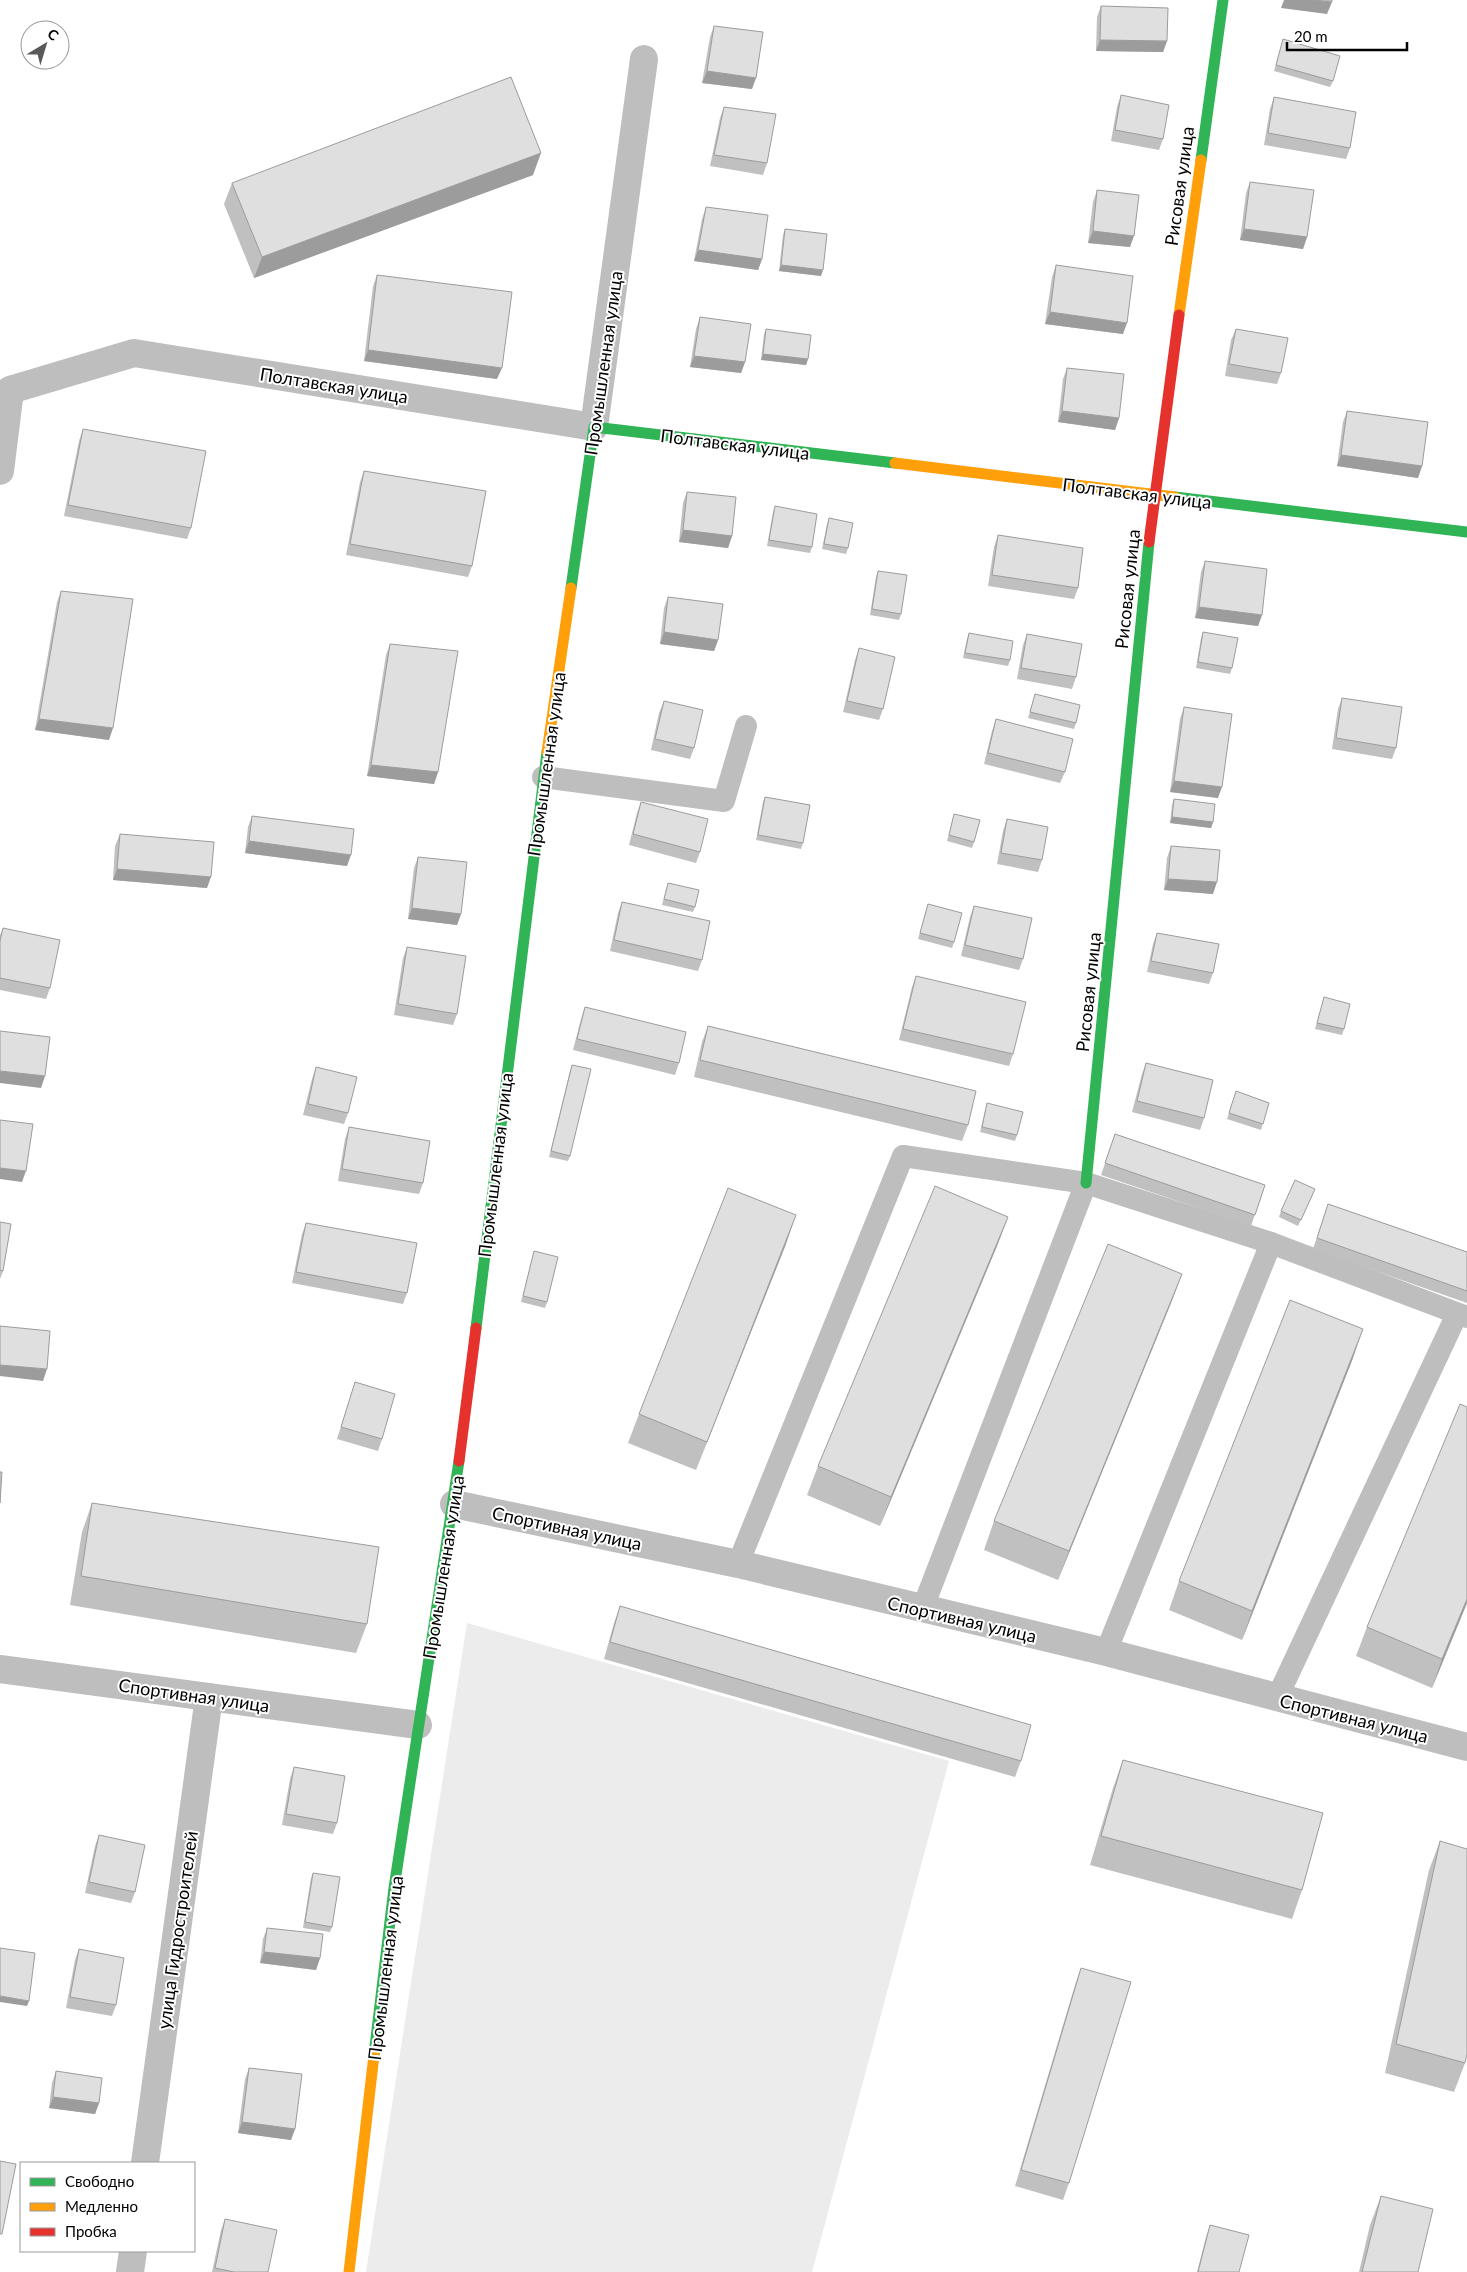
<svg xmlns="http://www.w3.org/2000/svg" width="1467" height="2272" font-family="Lato,sans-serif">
	<rect width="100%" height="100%" fill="#fff"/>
	<path fill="#ececec" d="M467,1623L949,1761L812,2272H366Z"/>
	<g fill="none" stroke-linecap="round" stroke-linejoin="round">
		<g stroke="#bebebe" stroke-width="22">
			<path d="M543,777L724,801L746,726"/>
			<path d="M738,1564L903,1156L1086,1183L1271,1243L1467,1317"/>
			<path d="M922,1610L1086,1183"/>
			<path d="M1106,1652L1271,1243"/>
			<path d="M1277,1698L1457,1314"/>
		</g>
		<g stroke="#bebebe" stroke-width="28">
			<path d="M0,471L10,390L134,353L594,427L644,59"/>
			<path d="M454,1504L738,1564L1106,1652L1467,1747"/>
			<path d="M0,1669L418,1725"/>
			<path d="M145,2163L209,1697"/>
			<path d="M130,2272L133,2251"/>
		</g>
		<g stroke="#30b455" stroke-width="11">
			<path d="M1201,160L1223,0"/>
			<path d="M1175,497L1467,532"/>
			<path d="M571,588L594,427L895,463"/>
			<path d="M1086,1183L1149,542"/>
			<path d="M476,1328L547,752"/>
			<path d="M374,2055L394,1888L459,1461"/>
		</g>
		<g stroke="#ff9f0a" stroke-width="11">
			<path d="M1179,315L1201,160"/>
			<path d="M895,463L1175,497"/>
			<path d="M547,752L571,588"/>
			<path d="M349,2272L374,2055"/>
		</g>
		<g stroke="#e5322d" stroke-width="11">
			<path d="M1149,542L1179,315"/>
			<path d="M459,1461L476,1328"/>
		</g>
	</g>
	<g fill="#c0c0c0">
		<path d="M1101,6L1167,41L1163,52L1096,51L1097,17Z"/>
		<path d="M714,26L752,89L702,83L710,37Z"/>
		<path d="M1283,39L1333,81L1330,87L1274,71Z"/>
		<path d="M1121,95L1163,139L1159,150L1111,141L1117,107Z"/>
		<path d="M1274,97L1350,148L1346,159L1264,145L1270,109Z"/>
		<path d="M724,107L767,163L763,175L710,166L720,118Z"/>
		<path d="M533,175L254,278L224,204L232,183Z"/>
		<path d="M1250,182L1307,237L1303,249L1240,240L1246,193Z"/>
		<path d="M1097,190L1130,247L1088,243L1093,202Z"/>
		<path d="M706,207L762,259L758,270L694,261L702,219Z"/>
		<path d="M785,229L821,276L779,271L783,235Z"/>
		<path d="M1056,265L1123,334L1045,324L1052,277Z"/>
		<path d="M377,275L497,379L364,361L373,286Z"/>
		<path d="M700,317L745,362L741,373L690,367L696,329Z"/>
		<path d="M766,329L808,359L806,365L761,360L764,334Z"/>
		<path d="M1236,329L1281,373L1277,384L1225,376L1231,340Z"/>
		<path d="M1067,368L1119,418L1115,430L1058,422L1063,379Z"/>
		<path d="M1347,411L1422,466L1418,478L1337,466L1343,422Z"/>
		<path d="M83,429L191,528L187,539L64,516L79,441Z"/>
		<path d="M364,471L472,566L468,577L346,555L360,482Z"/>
		<path d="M687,492L732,536L728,548L679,542L683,503Z"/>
		<path d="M775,506L812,547L810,553L767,546L773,512Z"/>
		<path d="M829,518L848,548L846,554L822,549L827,524Z"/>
		<path d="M998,535L1078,588L1074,599L988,586L994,547Z"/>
		<path d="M1205,561L1262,615L1258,626L1195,618L1201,572Z"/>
		<path d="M878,571L901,614L899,620L870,615L876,577Z"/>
		<path d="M61,591L109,740L35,730L57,602Z"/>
		<path d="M668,597L718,640L714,651L660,644L664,608Z"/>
		<path d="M1203,632L1232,668L1230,674L1196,668L1201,638Z"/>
		<path d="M969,633L1010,660L1008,666L963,658L967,639Z"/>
		<path d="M1027,634L1076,677L1072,689L1017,679L1023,645Z"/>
		<path d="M390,644L438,772L434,784L367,776L386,655Z"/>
		<path d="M859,648L883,709L879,720L843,712L855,660Z"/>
		<path d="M1035,694L1076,723L1074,729L1028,718Z"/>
		<path d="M1342,698L1396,748L1392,759L1332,749L1338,709Z"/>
		<path d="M664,701L694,748L690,759L651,750L659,713Z"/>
		<path d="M1184,707L1218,798L1170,792L1180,719Z"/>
		<path d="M996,719L1065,772L1060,783L984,764L992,731Z"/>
		<path d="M765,797L803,843L801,849L756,840L763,802Z"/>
		<path d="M1174,799L1213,822L1211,828L1170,823L1172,805Z"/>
		<path d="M641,802L700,852L696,863L629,845L637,813Z"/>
		<path d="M954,814L974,842L972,848L947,841Z"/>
		<path d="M252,816L347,866L245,853L248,827Z"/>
		<path d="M1007,819L1042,860L1038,872L997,864L1003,831Z"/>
		<path d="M120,834L207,888L113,880L115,846Z"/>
		<path d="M1171,846L1213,894L1164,890L1167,858Z"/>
		<path d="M418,857L461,914L457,925L408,919L414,868Z"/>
		<path d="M668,883L695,907L693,912L662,905Z"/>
		<path d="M622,902L702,960L698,971L610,951L618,913Z"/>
		<path d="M928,904L954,942L952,948L918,939Z"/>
		<path d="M974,906L1023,959L1019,970L961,956L970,917Z"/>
		<path d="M3,928L50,988L46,999L0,990V935Z"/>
		<path d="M1157,933L1213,973L1209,984L1147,972L1153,944Z"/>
		<path d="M407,947L457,1014L453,1025L394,1015L403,958Z"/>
		<path d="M916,976L1013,1054L1009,1066L899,1040L912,987Z"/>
		<path d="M1324,997L1344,1029L1342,1035L1315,1029Z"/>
		<path d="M585,1007L679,1063L675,1075L573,1050L581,1019Z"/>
		<path d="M708,1026L968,1125L962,1141L694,1077L702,1042Z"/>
		<path d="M1146,1063L1204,1118L1200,1130L1132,1112L1142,1074Z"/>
		<path d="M572,1065L570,1156L568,1161L549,1157L570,1071Z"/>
		<path d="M316,1067L348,1113L344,1124L303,1115L312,1079Z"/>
		<path d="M1236,1091L1269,1103L1261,1130L1227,1119Z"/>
		<path d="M987,1103L1017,1135L1015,1141L980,1132Z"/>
		<path d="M349,1127L423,1183L419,1194L338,1181L345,1139Z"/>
		<path d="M1115,1134L1265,1185L1251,1226L1101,1175Z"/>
		<path d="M1313,1194L1298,1226L1279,1217L1281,1211Z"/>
		<path d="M1328,1204L1467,1252V1303L1313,1249Z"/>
		<path d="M1008,1217L997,1246L880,1526L807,1495L818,1466Z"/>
		<path d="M0,1222L3,1271L0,1279Z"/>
		<path d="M306,1223L407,1293L403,1304L292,1283L302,1234Z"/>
		<path d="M786,1244L696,1470L628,1443L639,1414Z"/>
		<path d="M534,1251L547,1302L545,1308L521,1302Z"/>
		<path d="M1182,1274L1171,1303L1058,1580L984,1550L994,1521Z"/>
		<path d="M1353,1358L1242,1640L1169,1610L1179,1581Z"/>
		<path d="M355,1382L382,1439L378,1451L337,1439Z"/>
		<path d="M92,1503L367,1624L356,1653L70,1605L82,1532Z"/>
		<path d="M1467,1603L1432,1688L1356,1656L1367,1627Z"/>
		<path d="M620,1606L1021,1761L1015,1777L604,1659L614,1623Z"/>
		<path d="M1123,1760L1302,1890L1292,1919L1090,1865L1113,1788Z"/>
		<path d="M294,1767L337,1823L333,1834L282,1825L290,1779Z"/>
		<path d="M99,1835L135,1892L131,1903L85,1893L95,1846Z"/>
		<path d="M1440,1841L1465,2063L1454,2092L1385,2073L1429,1870Z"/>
		<path d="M313,1873L332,1927L330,1932L303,1928L311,1878Z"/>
		<path d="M267,1928L320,1958L316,1970L260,1963L263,1939Z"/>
		<path d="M79,1949L116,2005L112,2016L66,2008L75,1960Z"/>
		<path d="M1081,1968L1069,2183L1063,2200L1015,2186L1075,1985Z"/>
		<path d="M249,2068L295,2129L291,2140L238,2133L245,2079Z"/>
		<path d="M56,2071L99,2103L95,2114L49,2108L52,2083Z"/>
		<path d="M1381,2196L1418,2272H1359L1370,2225Z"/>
		<path d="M225,2219L268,2272H212L221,2230Z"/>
		<path d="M1210,2225L1239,2272H1197L1206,2237Z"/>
	</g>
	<g fill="#9c9c9c">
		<path d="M1284,0H1312L1332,2L1327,14L1281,8Z"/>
		<path d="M1100,40L1167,41L1163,52L1096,51Z"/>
		<path d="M707,71L756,78L752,89L702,83Z"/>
		<path d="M541,153L533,175L254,278L262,257Z"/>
		<path d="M1244,229L1307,237L1303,249L1240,240Z"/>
		<path d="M1093,231L1134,236L1130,247L1088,243Z"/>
		<path d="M698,250L762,259L758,270L694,261Z"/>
		<path d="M781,265L823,270L821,276L779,271Z"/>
		<path d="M1050,312L1127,323L1123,334L1045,324Z"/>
		<path d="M368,350L502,368L497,379L364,361Z"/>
		<path d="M763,354L808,359L806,365L761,360Z"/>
		<path d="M694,356L745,362L741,373L690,367Z"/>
		<path d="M1062,411L1119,418L1115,430L1058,422Z"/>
		<path d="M1341,455L1422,466L1418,478L1337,466Z"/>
		<path d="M683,530L732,536L728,548L679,542Z"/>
		<path d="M1199,607L1262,615L1258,626L1195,618Z"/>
		<path d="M664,632L718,640L714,651L660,644Z"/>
		<path d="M39,719L113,728L109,740L35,730Z"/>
		<path d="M371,765L438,772L434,784L367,776Z"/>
		<path d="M1174,781L1222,787L1218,798L1170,792Z"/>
		<path d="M1172,817L1213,822L1211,828L1170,823Z"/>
		<path d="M249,841L351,855L347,866L245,853Z"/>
		<path d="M117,869L211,877L207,888L113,880Z"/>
		<path d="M1168,879L1217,882L1213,894L1164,890Z"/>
		<path d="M412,908L461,914L457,925L408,919Z"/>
		<path d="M0,1071L45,1076L41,1088L0,1083Z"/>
		<path d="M0,1168L26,1171L22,1182L0,1179Z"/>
		<path d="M796,1215L786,1244L696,1470L707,1442Z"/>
		<path d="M1008,1217L997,1246L880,1526L891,1497Z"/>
		<path d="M1182,1274L1171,1303L1058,1580L1069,1551Z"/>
		<path d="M1363,1329L1353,1358L1242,1640L1252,1611Z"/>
		<path d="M0,1365L47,1369L43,1381L0,1376Z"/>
		<path d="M1467,1599V1603L1432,1688L1442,1659Z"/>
		<path d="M264,1952L320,1958L316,1970L260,1963Z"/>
		<path d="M0,1996L29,2001L27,2006L0,2002Z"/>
		<path d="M53,2097L99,2103L95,2114L49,2108Z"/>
		<path d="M242,2122L295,2129L291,2140L238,2133Z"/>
	</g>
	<g fill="#dfdfdf" stroke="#9c9c9c">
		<path d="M1312,0H1332V2Z"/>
		<path d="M1101,6L1168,8L1167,41L1100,40Z"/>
		<path d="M714,26L763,32L756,78L707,71Z"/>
		<path d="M1283,39L1340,56L1333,81L1276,65Z"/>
		<path d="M511,77L541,153L262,257L232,183Z"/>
		<path d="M1121,95L1169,105L1163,139L1115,130Z"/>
		<path d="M1274,97L1356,112L1350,148L1268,133Z"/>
		<path d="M724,107L776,114L767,163L714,155Z"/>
		<path d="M1250,182L1314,190L1307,237L1244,229Z"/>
		<path d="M1097,190L1139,195L1134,236L1093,231Z"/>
		<path d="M706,207L768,215L762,259L698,250Z"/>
		<path d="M785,229L827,234L823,270L781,265Z"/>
		<path d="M1056,265L1133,276L1127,323L1050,312Z"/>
		<path d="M377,275L512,292L502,368L368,350Z"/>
		<path d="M700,317L751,324L745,362L694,356Z"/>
		<path d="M766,329L811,335L808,359L763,354Z"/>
		<path d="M1236,329L1288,338L1281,373L1229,364Z"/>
		<path d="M1067,368L1124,374L1119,418L1062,411Z"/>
		<path d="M1347,411L1428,422L1422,466L1341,455Z"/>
		<path d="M83,429L206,451L191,528L68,505Z"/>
		<path d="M364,471L486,491L472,566L350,544Z"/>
		<path d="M687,492L736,497L732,536L683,530Z"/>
		<path d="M775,506L817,514L812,547L769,540Z"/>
		<path d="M829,518L853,523L848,548L824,544Z"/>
		<path d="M998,535L1083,548L1078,588L992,575Z"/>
		<path d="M1205,561L1267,569L1262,615L1199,607Z"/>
		<path d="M878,571L907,575L901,614L872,609Z"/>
		<path d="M61,591L133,599L113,728L39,719Z"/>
		<path d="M668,597L723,604L718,640L664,632Z"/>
		<path d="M1203,632L1238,638L1232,668L1198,662Z"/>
		<path d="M969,633L1013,641L1010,660L965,653Z"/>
		<path d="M1027,634L1082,644L1076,677L1021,668Z"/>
		<path d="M390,644L458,651L438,772L371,765Z"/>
		<path d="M859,648L895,657L883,709L847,701Z"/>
		<path d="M1035,694L1080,705L1076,723L1030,712Z"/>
		<path d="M1342,698L1402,707L1396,748L1336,738Z"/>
		<path d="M664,701L703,710L694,748L655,739Z"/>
		<path d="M1184,707L1232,714L1222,787L1174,781Z"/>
		<path d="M996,719L1073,739L1065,772L988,753Z"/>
		<path d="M765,797L810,805L803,843L758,835Z"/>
		<path d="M1174,799L1215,804L1213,822L1172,817Z"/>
		<path d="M641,802L708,819L700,852L633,834Z"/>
		<path d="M954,814L980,820L974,842L949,835Z"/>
		<path d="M252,816L354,829L351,855L249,841Z"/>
		<path d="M1007,819L1048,827L1042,860L1001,853Z"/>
		<path d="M120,834L214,842L211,877L117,869Z"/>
		<path d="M1171,846L1220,850L1217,882L1168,879Z"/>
		<path d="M418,857L467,862L461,914L412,908Z"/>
		<path d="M668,883L699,890L695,907L664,899Z"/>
		<path d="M622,902L710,921L702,960L614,940Z"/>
		<path d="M928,904L962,913L954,942L920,933Z"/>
		<path d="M974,906L1032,918L1023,959L965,945Z"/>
		<path d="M3,928L60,940L50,988L0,978V941Z"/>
		<path d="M1157,933L1219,944L1213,973L1151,961Z"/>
		<path d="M407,947L466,956L457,1014L398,1004Z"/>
		<path d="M916,976L1026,1002L1013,1054L903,1029Z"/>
		<path d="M1324,997L1350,1004L1344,1029L1317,1023Z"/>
		<path d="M585,1007L686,1032L679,1063L577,1039Z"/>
		<path d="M708,1026L976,1091L968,1125L700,1060Z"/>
		<path d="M0,1031L50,1037L45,1076L0,1071Z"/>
		<path d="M1146,1063L1213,1080L1204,1118L1137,1101Z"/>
		<path d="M572,1065L591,1069L570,1156L551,1151Z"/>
		<path d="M316,1067L357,1077L348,1113L308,1104Z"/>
		<path d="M1236,1091L1269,1103L1263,1124L1229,1113Z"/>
		<path d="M987,1103L1023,1112L1017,1135L982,1127Z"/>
		<path d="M0,1120L33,1124L26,1171L0,1168Z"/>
		<path d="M349,1127L430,1141L423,1183L342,1169Z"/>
		<path d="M1115,1134L1265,1185L1255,1215L1105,1163Z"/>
		<path d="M1295,1180L1315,1189L1301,1220L1281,1211Z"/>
		<path d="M935,1186L1008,1217L891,1497L818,1466Z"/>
		<path d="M728,1188L796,1215L707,1442L639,1414Z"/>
		<path d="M1328,1204L1467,1252V1291L1317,1238Z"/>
		<path d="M0,1222L11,1224L3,1271L0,1270Z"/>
		<path d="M306,1223L417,1243L407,1293L296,1272Z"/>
		<path d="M1108,1244L1182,1274L1069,1551L994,1521Z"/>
		<path d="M534,1251L558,1257L547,1302L523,1296Z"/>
		<path d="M1290,1300L1363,1329L1252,1611L1179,1581Z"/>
		<path d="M0,1326L50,1331L47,1369L0,1365Z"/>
		<path d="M355,1382L395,1394L382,1439L341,1427Z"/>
		<path d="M1460,1404L1467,1407V1599L1442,1659L1367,1627Z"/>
		<path d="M0,1472H2L0,1503Z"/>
		<path d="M92,1503L379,1547L367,1624L81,1576Z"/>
		<path d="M620,1606L1031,1725L1021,1761L610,1642Z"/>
		<path d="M1123,1760L1323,1813L1302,1890L1101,1836Z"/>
		<path d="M294,1767L345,1776L337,1823L286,1814Z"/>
		<path d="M99,1835L145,1845L135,1892L89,1882Z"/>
		<path d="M1440,1841L1467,1849V2054L1465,2063L1396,2044Z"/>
		<path d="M313,1873L340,1877L332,1927L305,1922Z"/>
		<path d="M267,1928L323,1934L320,1958L264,1952Z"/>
		<path d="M0,1948L35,1953L29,2001L0,1996Z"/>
		<path d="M79,1949L124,1958L116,2005L70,1997Z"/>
		<path d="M1081,1968L1131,1982L1069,2183L1021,2170Z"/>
		<path d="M249,2068L302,2074L295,2129L242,2122Z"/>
		<path d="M56,2071L102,2078L99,2103L53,2097Z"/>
		<path d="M0,2161L16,2164L2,2234H0Z"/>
		<path d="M1381,2196L1433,2209L1418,2272H1362Z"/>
		<path d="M225,2219L277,2230L268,2272H234L215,2268Z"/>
		<path d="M1210,2225L1249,2235L1239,2272H1198Z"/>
	</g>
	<g text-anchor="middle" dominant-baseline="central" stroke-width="4" stroke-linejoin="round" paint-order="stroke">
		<g font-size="18" fill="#000" stroke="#fff">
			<text transform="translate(1179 186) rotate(-82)">Рисовая улица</text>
			<text transform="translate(603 363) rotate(-82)">Промышленная улица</text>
			<text transform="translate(334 385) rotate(9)">Полтавская улица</text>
			<text transform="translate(735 444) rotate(7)">Полтавская улица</text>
			<text transform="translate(1137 493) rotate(7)">Полтавская улица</text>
			<text transform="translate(1127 589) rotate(-84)">Рисовая улица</text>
			<text transform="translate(546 764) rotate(-82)">Промышленная улица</text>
			<text transform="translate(1088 992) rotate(-84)">Рисовая улица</text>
			<text transform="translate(495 1165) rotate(-83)">Промышленная улица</text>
			<text transform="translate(567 1528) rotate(12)">Спортивная улица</text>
			<text transform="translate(443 1567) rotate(-81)">Промышленная улица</text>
			<text transform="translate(962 1619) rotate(13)">Спортивная улица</text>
			<text transform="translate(194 1695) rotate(8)">Спортивная улица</text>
			<text transform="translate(1354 1718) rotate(14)">Спортивная улица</text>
			<text transform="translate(177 1930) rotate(-82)">улица Гидростроителей</text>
			<text transform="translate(385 1968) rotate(-83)">Промышленная улица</text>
		</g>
	</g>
	<rect x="20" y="2162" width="175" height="90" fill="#ffffff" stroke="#999999"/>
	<rect x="30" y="2178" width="25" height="8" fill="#30b455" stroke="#999999"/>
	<text x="65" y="2187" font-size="15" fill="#000000">Свободно</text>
	<rect x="30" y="2203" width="25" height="8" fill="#ff9f0a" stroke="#999999"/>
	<text x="65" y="2212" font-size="15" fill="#000000">Медленно</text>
	<rect x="30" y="2228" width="25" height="8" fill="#e5322d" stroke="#999999"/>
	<text x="65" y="2237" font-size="15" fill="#000000">Пробка</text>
	<g transform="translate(45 45) rotate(38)"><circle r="24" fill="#ffffff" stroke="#999999"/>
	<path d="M0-4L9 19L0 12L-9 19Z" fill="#595959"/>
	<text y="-8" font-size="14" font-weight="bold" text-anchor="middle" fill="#000000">С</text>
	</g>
	<path d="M1287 42v8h120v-8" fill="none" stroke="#000000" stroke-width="2.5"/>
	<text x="1294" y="42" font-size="15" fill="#000000" stroke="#ffffff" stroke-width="4" paint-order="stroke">20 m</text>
</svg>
